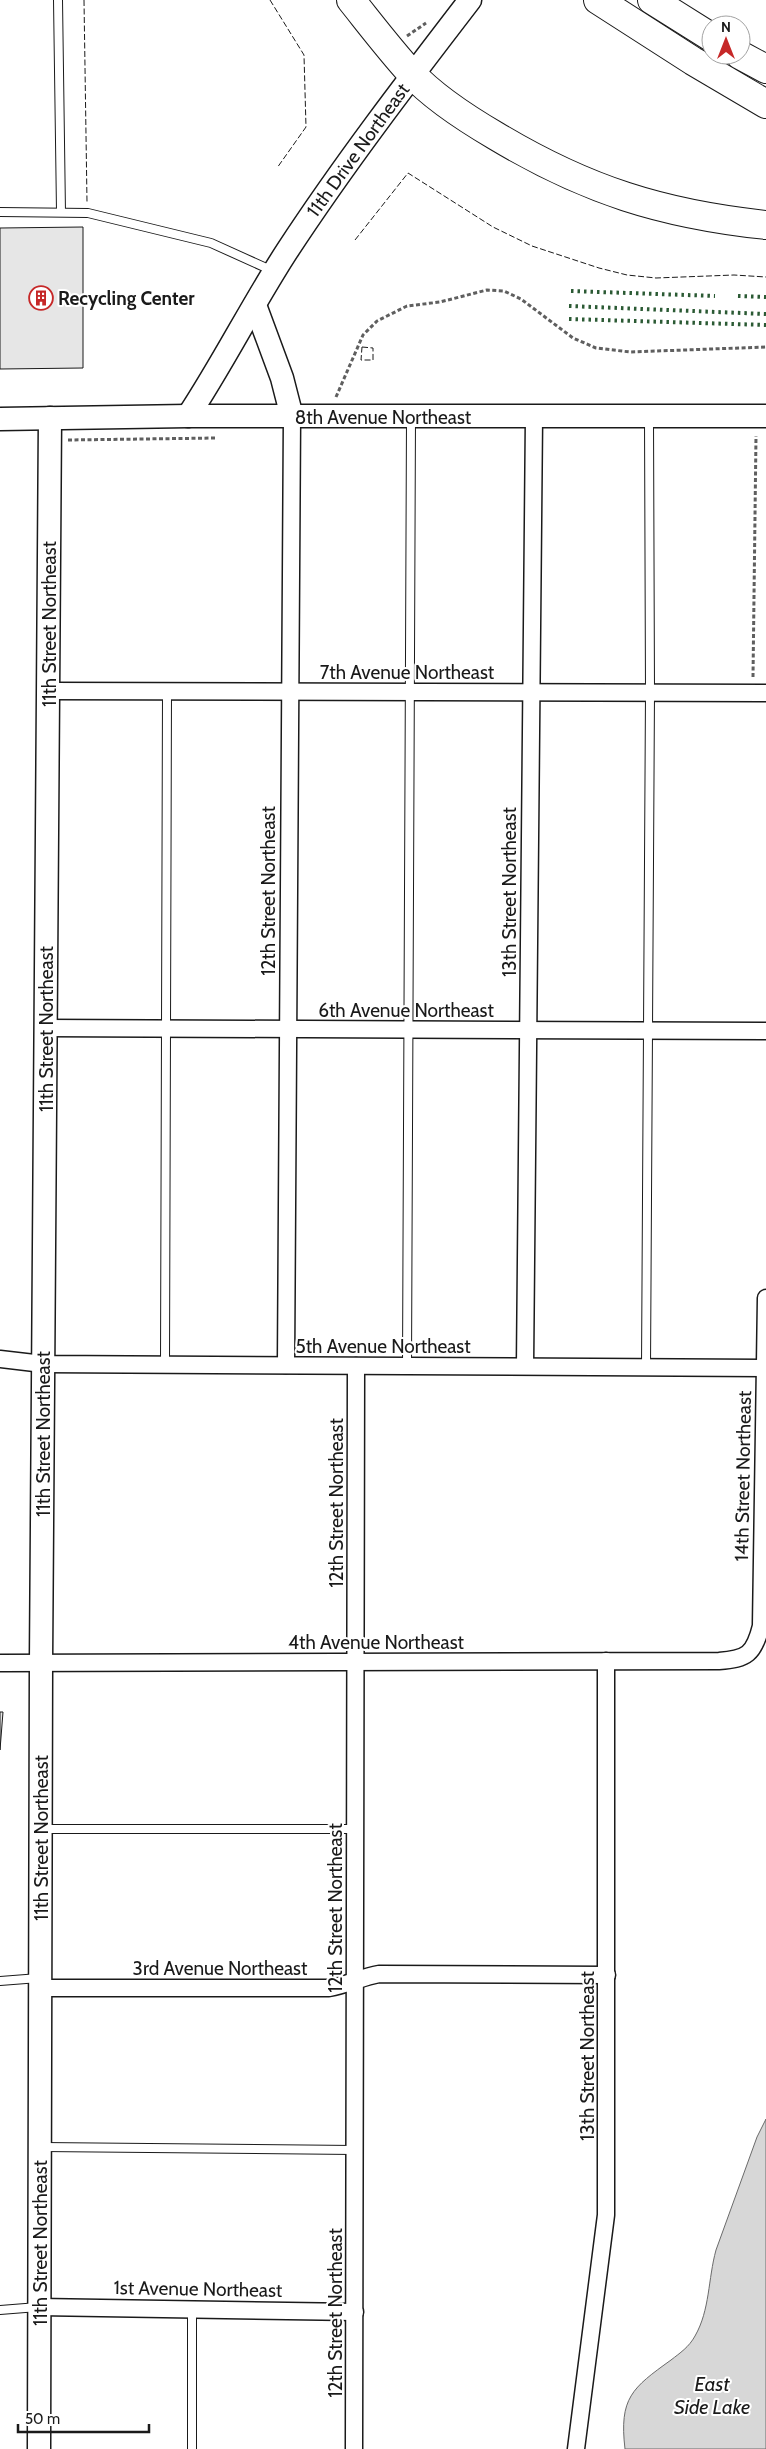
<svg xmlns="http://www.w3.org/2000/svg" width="766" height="2449" font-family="Cabin,sans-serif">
	<rect width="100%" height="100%" fill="#fff"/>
	<path fill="#d7d7d7" stroke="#6a6a6a" d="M766,2119V2449H625C619,2398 632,2388 671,2360C680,2353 689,2347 695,2336C710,2310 708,2279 716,2250L757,2137Z"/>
	<g fill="#e6e6e6" stroke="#1a1a1a">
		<path d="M83,227V368L0,369V228Z"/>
		<path d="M0,1712H3L0,1750Z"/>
	</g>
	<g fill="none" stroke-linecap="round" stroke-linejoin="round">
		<g stroke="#1a1a1a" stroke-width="10">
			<g id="lane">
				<path d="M58,0L61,212"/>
				<path d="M0,212L88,213L211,243L273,271"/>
				<path d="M165,1364L167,692"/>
				<path d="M407,1366L411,418"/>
				<path d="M646,1367L650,693L649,419"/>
				<path d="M42,1829H355"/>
				<path d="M0,1981L39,1978"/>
				<path d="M42,2147L355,2150"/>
				<path d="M192,2309V2449"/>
				<path d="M0,2310L38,2307"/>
			</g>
		</g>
		<g stroke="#1a1a1a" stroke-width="19">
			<g id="street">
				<path d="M48,691L766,693"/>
				<path d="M45,1028L766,1031"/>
				<path d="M0,1359L43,1364L765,1368"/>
				<path d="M286,1365L292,417"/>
				<path d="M525,1366L534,417"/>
				<path d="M0,1663L719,1661C747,1659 754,1654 761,1626L766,1298"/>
				<path d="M41,1988H329C347,1985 362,1977 379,1974L607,1975"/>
				<path d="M39,2307L355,2312"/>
				<path d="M354,2449L356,1366"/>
				<path d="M576,2449L606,2215V1661"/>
			</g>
		</g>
		<g stroke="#1a1a1a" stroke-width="25">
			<g id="secondary">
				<path d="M255,305L282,378L292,417"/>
				<path d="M188,416C223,363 252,305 287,251C344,164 407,82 470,0"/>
				<path d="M0,419L188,416H766"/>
				<path d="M39,2449L41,1663L50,418"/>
			</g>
		</g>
		<g stroke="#1a1a1a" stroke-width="30">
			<g id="highway">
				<path d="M351,0C371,25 390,50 411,73C434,98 467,119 496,136C586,190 662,214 766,225"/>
				<path d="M598,0L693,61L766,104"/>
				<path d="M652,0L711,37"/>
				<path d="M740,55L766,69"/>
			</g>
		</g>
		<g stroke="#5f5f5f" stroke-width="3" stroke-dasharray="4 2.5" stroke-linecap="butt">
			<path d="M407,36L426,23"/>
			<path d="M336,397L363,335L377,321L407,306L440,302L487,290L504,291L521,299L573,338L596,348L630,352L766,347"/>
			<path d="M68,440L217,438"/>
			<path d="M753,677L756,436"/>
		</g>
		<use href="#lane" stroke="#fff" stroke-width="8"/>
		<use href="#street" stroke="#fff" stroke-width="16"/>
		<use href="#secondary" stroke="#fff" stroke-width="22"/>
		<use href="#highway" stroke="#fff" stroke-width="28"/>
		<g stroke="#2b5a34" stroke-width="4" stroke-dasharray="2.5 4" stroke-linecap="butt">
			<path d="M571,291L715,296"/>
			<path d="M738,296L766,297"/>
			<path d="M569,306L766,314"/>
			<path d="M569,319L766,325"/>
		</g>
		<g stroke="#1a1a1a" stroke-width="1" stroke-dasharray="6 2.5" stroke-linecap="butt">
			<path d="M84,0L87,202"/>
			<path d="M270,0L304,55L306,127L277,168"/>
			<path d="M355,240L408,173L493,227L532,246L599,268L627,275L656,278L734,275L766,277"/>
			<path d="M362,347L373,348V360H361Z"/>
		</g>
	</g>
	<defs>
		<g id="building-ring" transform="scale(1.25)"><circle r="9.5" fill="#fff" stroke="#c62828" stroke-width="1.5"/><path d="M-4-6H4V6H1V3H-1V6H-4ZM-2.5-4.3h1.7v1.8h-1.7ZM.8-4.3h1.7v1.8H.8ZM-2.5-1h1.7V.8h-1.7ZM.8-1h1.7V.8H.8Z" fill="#c62828"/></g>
	</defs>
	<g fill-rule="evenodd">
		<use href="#building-ring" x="41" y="298"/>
	</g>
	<g text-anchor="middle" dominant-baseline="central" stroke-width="4" stroke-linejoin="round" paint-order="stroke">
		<g font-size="19" fill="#1a1a1a" stroke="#fff">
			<text transform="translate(358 150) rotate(-54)">11th Drive Northeast</text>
			<text x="383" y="417">8th Avenue Northeast</text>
			<text transform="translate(49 624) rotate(-90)">11th Street Northeast</text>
			<text x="407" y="672">7th Avenue Northeast</text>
			<text transform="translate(268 891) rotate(-90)">12th Street Northeast</text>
			<text transform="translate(509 892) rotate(-90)">13th Street Northeast</text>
			<text x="406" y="1010">6th Avenue Northeast</text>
			<text transform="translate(46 1029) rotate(-90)">11th Street Northeast</text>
			<text x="383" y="1346">5th Avenue Northeast</text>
			<text transform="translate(43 1434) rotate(-90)">11th Street Northeast</text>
			<text transform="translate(743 1476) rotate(-89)">14th Street Northeast</text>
			<text transform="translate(336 1503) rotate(-90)">12th Street Northeast</text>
			<text x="376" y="1642">4th Avenue Northeast</text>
			<text transform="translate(41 1838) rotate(-90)">11th Street Northeast</text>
			<text transform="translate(335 1908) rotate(-90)">12th Street Northeast</text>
			<text x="220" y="1968">3rd Avenue Northeast</text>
			<text transform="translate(587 2056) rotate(-90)">13th Street Northeast</text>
			<text transform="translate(40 2243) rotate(-90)">11th Street Northeast</text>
			<text transform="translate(198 2289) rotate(1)">1st Avenue Northeast</text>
			<text transform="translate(335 2313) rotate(-90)">12th Street Northeast</text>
		</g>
		<g font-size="19" font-weight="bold" fill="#1a1a1a" stroke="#fff" text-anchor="start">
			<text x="58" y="298">Recycling Center</text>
		</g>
		<g font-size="20" font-style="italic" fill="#1a1a1a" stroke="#fff">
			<text x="712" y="2384">East<tspan x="712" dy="23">Side Lake</tspan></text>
		</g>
	</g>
	<g transform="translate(726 40)"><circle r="24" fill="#ffffff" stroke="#a3a3a3"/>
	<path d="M0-4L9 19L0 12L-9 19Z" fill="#c62828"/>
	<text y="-8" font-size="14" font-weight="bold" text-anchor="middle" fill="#1a1a1a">N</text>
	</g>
	<path d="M18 2424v8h131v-8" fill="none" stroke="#1a1a1a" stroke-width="2.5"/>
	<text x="25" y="2424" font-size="15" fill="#1a1a1a" stroke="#ffffff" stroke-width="4" paint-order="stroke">50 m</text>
</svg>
